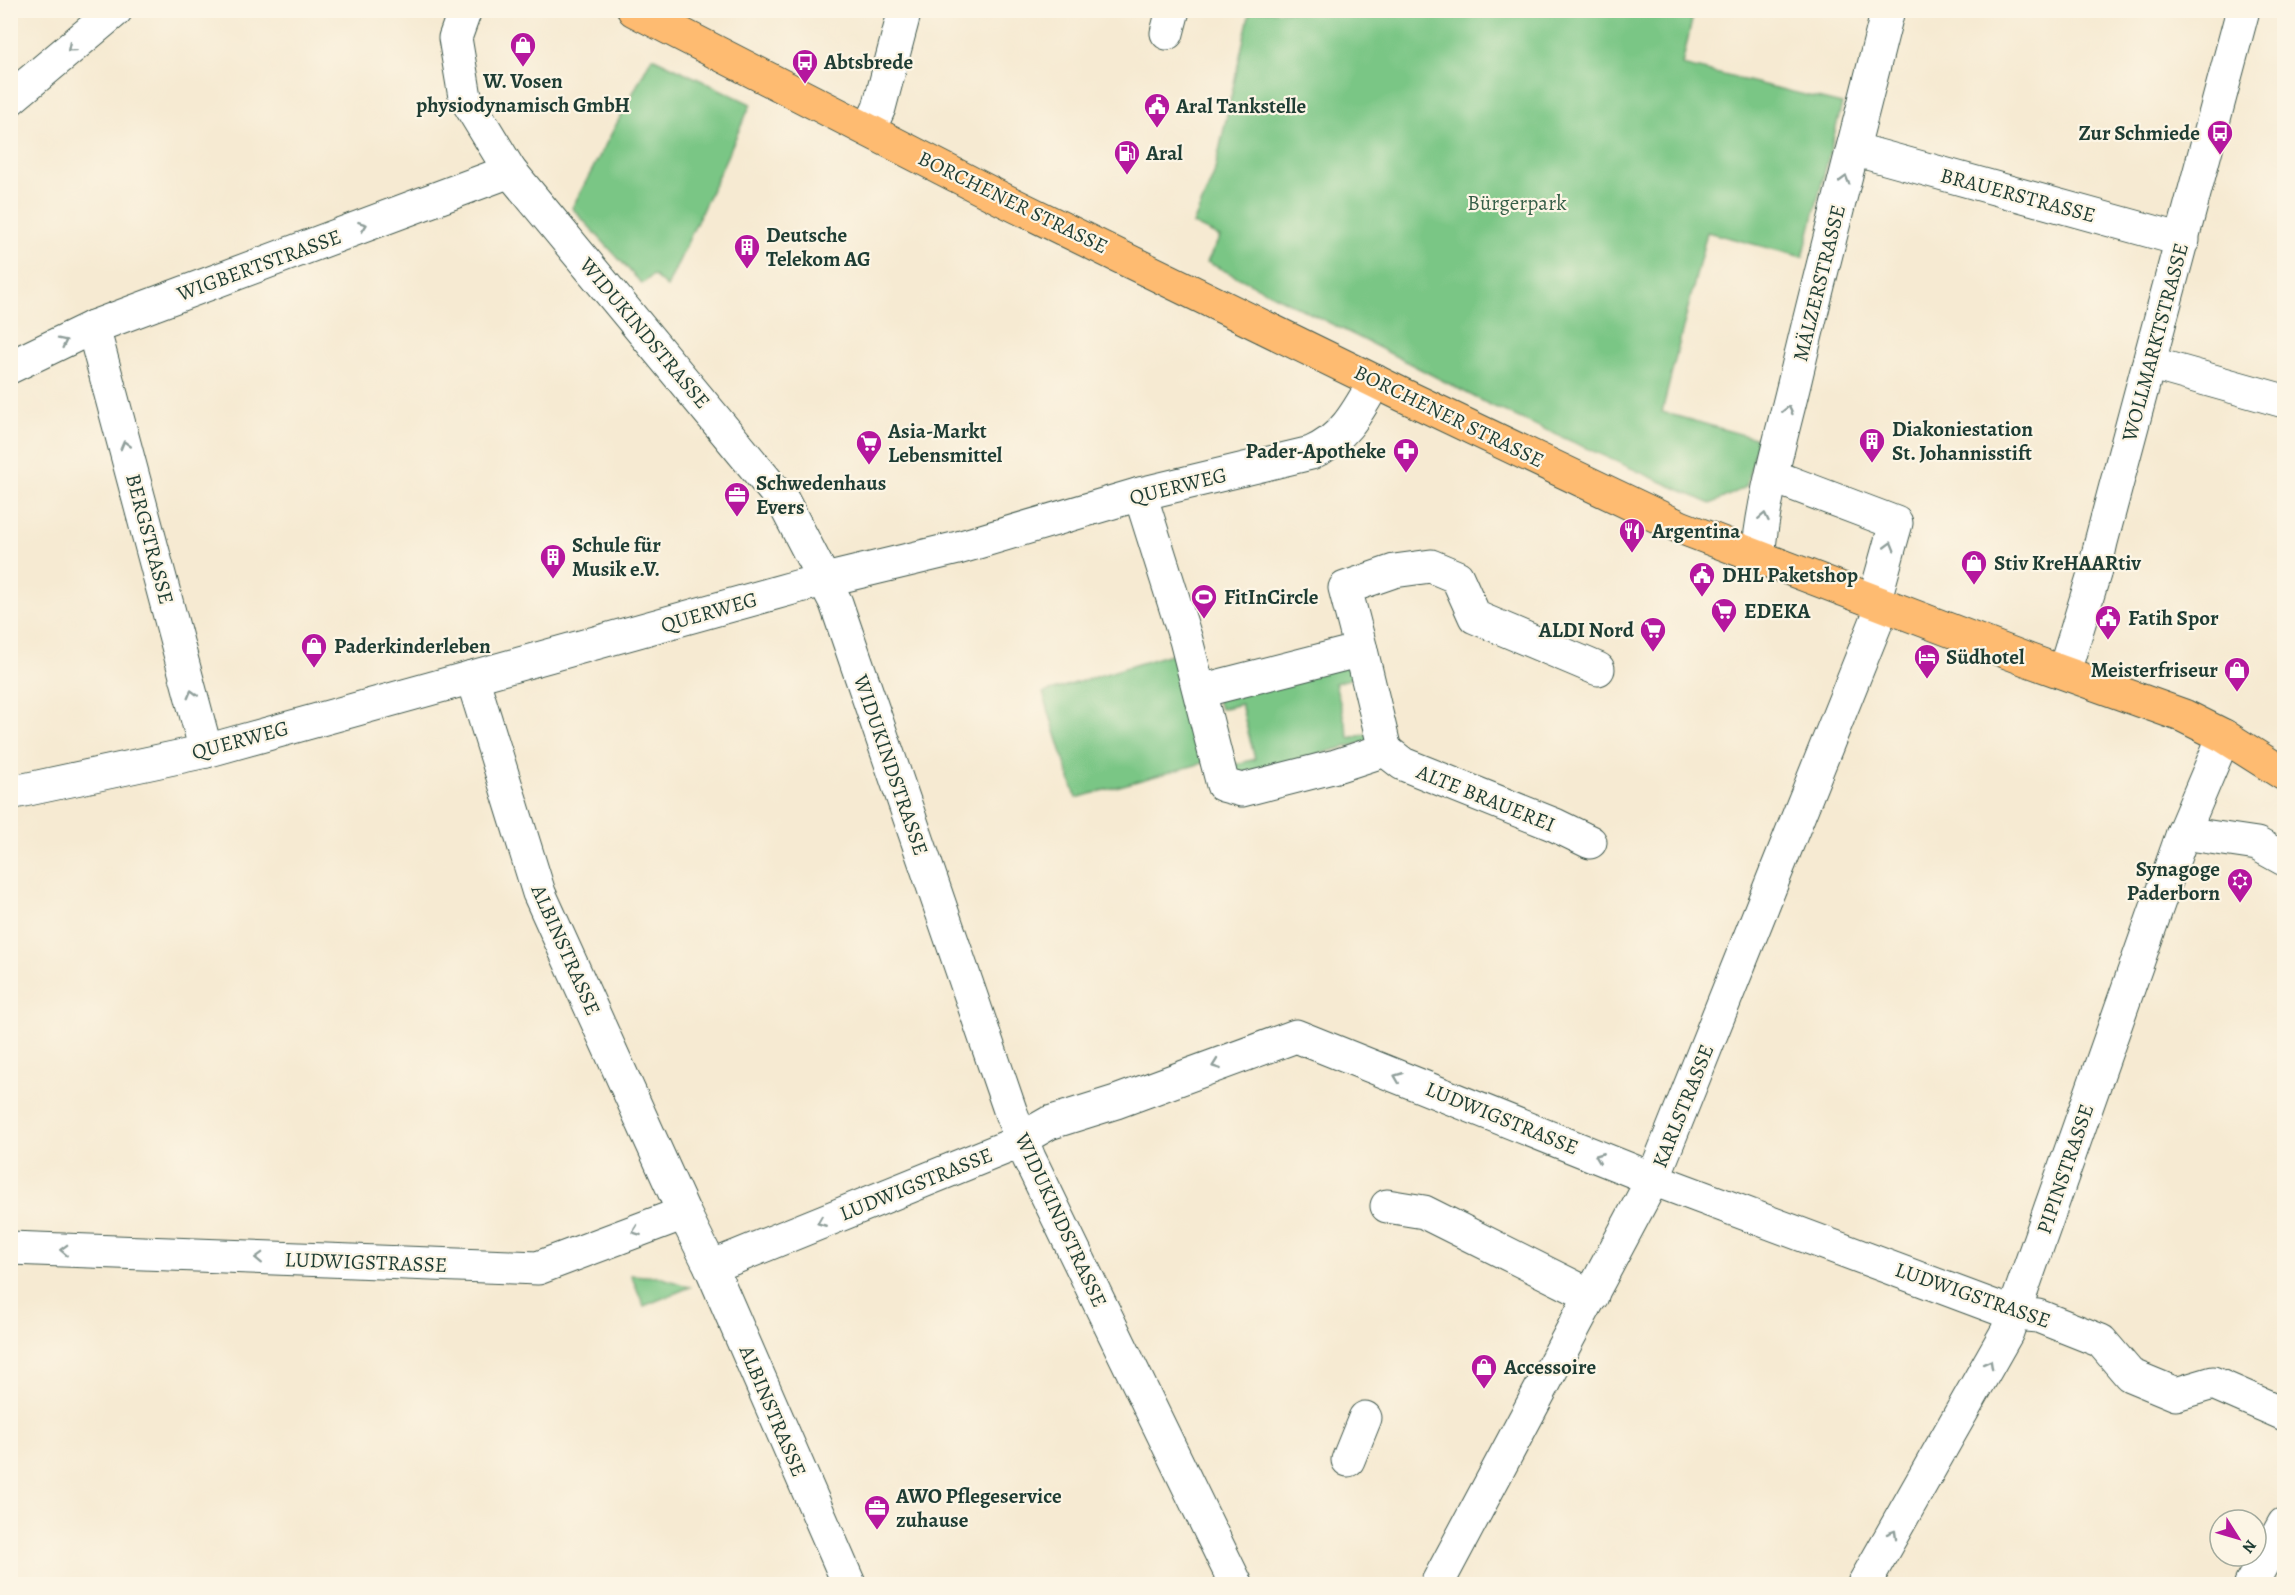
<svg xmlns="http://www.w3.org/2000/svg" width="2295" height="1595" font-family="Alegreya,serif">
	<rect width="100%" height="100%" fill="#fcf5e5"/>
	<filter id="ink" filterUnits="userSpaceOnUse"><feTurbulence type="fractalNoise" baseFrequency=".0167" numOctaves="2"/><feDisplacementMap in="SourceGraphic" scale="12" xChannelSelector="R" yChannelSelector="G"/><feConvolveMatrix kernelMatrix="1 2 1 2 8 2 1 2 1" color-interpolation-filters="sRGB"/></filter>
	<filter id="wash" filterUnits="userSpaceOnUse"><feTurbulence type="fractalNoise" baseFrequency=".008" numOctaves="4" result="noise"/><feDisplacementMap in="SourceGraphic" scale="24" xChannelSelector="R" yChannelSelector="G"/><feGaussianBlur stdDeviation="1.35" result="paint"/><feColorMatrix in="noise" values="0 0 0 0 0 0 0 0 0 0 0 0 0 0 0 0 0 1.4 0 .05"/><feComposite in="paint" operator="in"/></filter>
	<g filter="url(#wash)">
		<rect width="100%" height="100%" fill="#f6ead2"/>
		<g fill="#7ac685" stroke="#4c825c" stroke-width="1.5">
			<path d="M1250,11H1694L1682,65L1842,104L1803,257L1707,232L1662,412L1758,439L1746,487L1711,504L1488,404L1368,342L1207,262L1220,237L1193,224L1214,174Z"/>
			<path d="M652,57L751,104L667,287L653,275L642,284L572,208Z"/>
			<path d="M1174,653L1203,763L1076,798L1043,693Z"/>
			<path d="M1353,662L1357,677L1335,683L1349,738L1371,733L1373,740L1237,775L1234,765L1255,759L1241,704L1220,709L1216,697Z"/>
			<path d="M631,1275L660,1277L690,1287L644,1306Z"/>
		</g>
	</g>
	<g filter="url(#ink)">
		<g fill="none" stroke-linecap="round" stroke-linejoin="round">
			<g stroke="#3f574c" stroke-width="35">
				<g id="minor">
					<path d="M465,10L455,38L465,97L510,171L783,501L836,603L1011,1113L1029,1158L1236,1584"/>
					<path d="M1167,33L1173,10"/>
					<path d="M10,99L116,10"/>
					<path d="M869,130L879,108L905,10"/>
					<path d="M1853,149L2183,240"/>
					<path d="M93,327L206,751"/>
					<path d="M2149,363L2284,401"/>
					<path d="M10,367L93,327L510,171"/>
					<path d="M1772,476L1896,523L1874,602"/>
					<path d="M1140,494L1186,640L1223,785L1242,790L1336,766L1385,750L1403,764L1555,825L1590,842"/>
					<path d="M1758,558C1763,498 1781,439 1795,380C1824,257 1857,134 1888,10"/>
					<path d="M1361,650L1345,588L1394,571L1431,566L1457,577L1475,617L1598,669"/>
					<path d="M2064,672L2094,574L2101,542L2243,10"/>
					<path d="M472,677L539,893L684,1213"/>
					<path d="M1200,691L1361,650L1385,750"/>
					<path d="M10,793L206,751L800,586L958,548L1140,494L1311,453C1344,439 1358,411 1375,381"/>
					<path d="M2183,833L2257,844L2284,859"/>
					<path d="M1387,1206L1424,1212L1592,1296"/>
					<path d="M10,1248L538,1268L684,1213L711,1267L849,1584"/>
					<path d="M711,1267L1007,1147L1049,1123L1116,1102L1296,1036L1653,1179L2014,1314L2038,1316L2101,1341L2130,1375L2176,1394L2213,1383L2284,1414"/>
					<path d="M1348,1460L1365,1418"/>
					<path d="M1437,1584L1653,1179L1883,605"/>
					<path d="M1864,1584L2007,1332L2183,833L2224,736"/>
					<path d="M2251,1584L2284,1524"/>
				</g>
			</g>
			<g stroke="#3f574c" stroke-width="35">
				<path id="major" d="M634,10L1006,201L1403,395L1680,527L2028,660L2184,716L2224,736L2284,774"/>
			</g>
			<use href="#minor" stroke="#fff" stroke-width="33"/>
			<use href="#major" stroke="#febb71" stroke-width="33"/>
		</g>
		<defs><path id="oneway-chevron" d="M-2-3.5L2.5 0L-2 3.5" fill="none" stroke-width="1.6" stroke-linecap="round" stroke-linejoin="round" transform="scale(1.5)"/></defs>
		<g stroke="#8f9e9a">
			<use href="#oneway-chevron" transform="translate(71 48) rotate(140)"/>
			<use href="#oneway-chevron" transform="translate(1845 180) rotate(-74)"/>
			<use href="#oneway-chevron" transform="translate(363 226) rotate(-20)"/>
			<use href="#oneway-chevron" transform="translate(63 342) rotate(-26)"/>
			<use href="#oneway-chevron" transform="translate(1788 410) rotate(-77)"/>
			<use href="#oneway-chevron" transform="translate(125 445) rotate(-105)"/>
			<use href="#oneway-chevron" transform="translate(1764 517) rotate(-78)"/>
			<use href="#oneway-chevron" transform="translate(1890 546) rotate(-74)"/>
			<use href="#oneway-chevron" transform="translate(192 694) rotate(-105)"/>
			<use href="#oneway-chevron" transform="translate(1216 1065) rotate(160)"/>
			<use href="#oneway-chevron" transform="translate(1398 1077) rotate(-158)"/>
			<use href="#oneway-chevron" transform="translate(1599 1157) rotate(-158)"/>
			<use href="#oneway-chevron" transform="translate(821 1222) rotate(158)"/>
			<use href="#oneway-chevron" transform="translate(636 1231) rotate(160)"/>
			<use href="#oneway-chevron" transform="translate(64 1250) rotate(-178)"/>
			<use href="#oneway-chevron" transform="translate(259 1258) rotate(-178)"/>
			<use href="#oneway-chevron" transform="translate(1989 1364) rotate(-61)"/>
			<use href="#oneway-chevron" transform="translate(1893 1534) rotate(-60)"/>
		</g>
	</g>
	<defs>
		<g id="shop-pin" transform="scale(1.35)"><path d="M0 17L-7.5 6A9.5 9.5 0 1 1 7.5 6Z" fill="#b5179e" stroke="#fcf5e5"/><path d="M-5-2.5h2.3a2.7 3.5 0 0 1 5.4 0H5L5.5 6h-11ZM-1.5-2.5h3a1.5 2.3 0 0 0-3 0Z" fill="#fff"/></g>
		<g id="bus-pin" transform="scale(1.35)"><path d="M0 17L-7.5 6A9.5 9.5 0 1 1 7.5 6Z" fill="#b5179e" stroke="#fcf5e5"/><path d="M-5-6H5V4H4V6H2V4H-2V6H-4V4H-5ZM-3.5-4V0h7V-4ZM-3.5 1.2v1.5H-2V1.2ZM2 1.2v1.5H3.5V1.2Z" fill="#fff"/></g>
		<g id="civic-pin" transform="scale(1.35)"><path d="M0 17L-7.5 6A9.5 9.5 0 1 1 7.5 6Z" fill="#b5179e" stroke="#fcf5e5"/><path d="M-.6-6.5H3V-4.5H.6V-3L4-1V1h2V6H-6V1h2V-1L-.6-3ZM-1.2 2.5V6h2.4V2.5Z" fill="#fff"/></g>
		<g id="fuel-pin" transform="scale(1.35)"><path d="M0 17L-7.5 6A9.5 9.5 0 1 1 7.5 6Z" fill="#b5179e" stroke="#fcf5e5"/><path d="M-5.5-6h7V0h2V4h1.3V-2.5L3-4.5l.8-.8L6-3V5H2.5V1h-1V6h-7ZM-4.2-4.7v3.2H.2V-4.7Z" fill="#fff"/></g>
		<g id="building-pin" transform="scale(1.35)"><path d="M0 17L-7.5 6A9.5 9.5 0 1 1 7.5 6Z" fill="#b5179e" stroke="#fcf5e5"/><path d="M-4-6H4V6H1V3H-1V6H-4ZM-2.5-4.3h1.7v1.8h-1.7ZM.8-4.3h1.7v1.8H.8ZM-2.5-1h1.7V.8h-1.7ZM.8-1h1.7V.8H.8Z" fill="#fff"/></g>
		<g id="supermarket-pin" transform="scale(1.35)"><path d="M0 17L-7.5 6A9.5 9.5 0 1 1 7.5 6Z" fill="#b5179e" stroke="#fcf5e5"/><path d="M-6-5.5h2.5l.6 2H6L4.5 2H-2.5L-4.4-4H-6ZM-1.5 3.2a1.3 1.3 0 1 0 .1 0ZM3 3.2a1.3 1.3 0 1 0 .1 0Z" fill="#fff"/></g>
		<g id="pharmacy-pin" transform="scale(1.35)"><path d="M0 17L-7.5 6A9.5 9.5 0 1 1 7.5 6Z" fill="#b5179e" stroke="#fcf5e5"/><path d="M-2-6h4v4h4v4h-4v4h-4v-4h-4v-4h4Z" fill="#fff"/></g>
		<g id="office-pin" transform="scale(1.35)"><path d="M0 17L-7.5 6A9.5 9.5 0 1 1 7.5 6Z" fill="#b5179e" stroke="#fcf5e5"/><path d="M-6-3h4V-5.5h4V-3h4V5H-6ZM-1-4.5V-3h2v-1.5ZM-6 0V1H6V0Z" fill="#fff"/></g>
		<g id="restaurant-pin" transform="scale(1.35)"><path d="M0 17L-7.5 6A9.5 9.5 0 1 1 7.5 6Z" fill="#b5179e" stroke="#fcf5e5"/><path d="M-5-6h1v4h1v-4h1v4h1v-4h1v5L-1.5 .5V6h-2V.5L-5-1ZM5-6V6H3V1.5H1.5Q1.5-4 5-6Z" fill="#fff"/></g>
		<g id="stadium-pin" transform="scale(1.35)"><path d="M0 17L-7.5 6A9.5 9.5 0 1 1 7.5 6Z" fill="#b5179e" stroke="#fcf5e5"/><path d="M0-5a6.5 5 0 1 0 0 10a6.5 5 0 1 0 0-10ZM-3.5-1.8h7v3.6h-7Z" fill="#fff"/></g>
		<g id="hotel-pin" transform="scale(1.35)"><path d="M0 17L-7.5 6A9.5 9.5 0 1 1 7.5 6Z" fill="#b5179e" stroke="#fcf5e5"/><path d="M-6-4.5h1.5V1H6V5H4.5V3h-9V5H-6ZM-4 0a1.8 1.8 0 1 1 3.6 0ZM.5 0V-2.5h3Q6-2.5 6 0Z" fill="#fff"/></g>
		<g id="synagogue-pin" transform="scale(1.35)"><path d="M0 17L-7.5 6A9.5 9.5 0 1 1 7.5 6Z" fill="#b5179e" stroke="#fcf5e5"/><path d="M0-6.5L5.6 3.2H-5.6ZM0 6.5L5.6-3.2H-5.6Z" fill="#fff"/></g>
	</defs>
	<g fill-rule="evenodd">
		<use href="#shop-pin" x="523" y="45"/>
		<use href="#bus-pin" x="805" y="62"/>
		<use href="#civic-pin" x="1157" y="106"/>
		<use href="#bus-pin" x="2220" y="133"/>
		<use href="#fuel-pin" x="1127" y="153"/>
		<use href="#building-pin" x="747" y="247"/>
		<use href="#building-pin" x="1872" y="441"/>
		<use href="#supermarket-pin" x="869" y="443"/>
		<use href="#pharmacy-pin" x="1406" y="451"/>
		<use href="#office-pin" x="737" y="495"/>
		<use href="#restaurant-pin" x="1632" y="531"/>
		<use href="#building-pin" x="553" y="557"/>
		<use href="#shop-pin" x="1974" y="563"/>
		<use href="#civic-pin" x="1702" y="575"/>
		<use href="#stadium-pin" x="1204" y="597"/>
		<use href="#supermarket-pin" x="1724" y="611"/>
		<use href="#civic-pin" x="2108" y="618"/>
		<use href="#supermarket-pin" x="1653" y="630"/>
		<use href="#shop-pin" x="314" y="646"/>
		<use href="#hotel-pin" x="1927" y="657"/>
		<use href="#shop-pin" x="2237" y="670"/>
		<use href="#synagogue-pin" x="2240" y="881"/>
		<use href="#shop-pin" x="1484" y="1367"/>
		<use href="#office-pin" x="877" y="1508"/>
	</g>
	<g text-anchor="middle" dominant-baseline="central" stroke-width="4.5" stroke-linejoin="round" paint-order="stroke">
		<g font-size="21" font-weight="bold" fill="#1f3d34" stroke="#fcf5e5" text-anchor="start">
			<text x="824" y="62">Abtsbrede</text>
			<text x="523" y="81" text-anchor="middle">W. Vosen<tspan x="523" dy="24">physiodynamisch GmbH</tspan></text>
			<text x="1176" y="106">Aral Tankstelle</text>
			<text x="2200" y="133" text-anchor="end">Zur Schmiede</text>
			<text x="1146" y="153">Aral</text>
			<text x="766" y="235">Deutsche<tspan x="766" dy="24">Telekom AG</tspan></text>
			<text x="1892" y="429">Diakoniestation<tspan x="1892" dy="24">St. Johannisstift</tspan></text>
			<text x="888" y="431">Asia-Markt<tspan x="888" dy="24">Lebensmittel</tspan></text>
			<text x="1386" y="451" text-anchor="end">Pader-Apotheke</text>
			<text x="756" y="483">Schwedenhaus<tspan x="756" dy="24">Evers</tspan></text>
			<text x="1652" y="531">Argentina</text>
			<text x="572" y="545">Schule für<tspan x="572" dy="24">Musik e.V.</tspan></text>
			<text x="1994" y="563">Stiv KreHAARtiv</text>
			<text x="1722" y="575">DHL Paketshop</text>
			<text x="1224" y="597">FitInCircle</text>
			<text x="1744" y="611">EDEKA</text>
			<text x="2128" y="618">Fatih Spor</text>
			<text x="1634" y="630" text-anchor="end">ALDI Nord</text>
			<text x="334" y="646">Paderkinderleben</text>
			<text x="1946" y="657">Südhotel</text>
			<text x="2218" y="670" text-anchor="end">Meisterfriseur</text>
			<text x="2220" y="869" text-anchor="end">Synagoge<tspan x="2220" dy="24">Paderborn</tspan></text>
			<text x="1504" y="1367">Accessoire</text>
			<text x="896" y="1496">AWO Pflegeservice<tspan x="896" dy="24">zuhause</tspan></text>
		</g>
		<g font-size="21" fill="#1f3d34" stroke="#fcf5e5">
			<text transform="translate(2018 195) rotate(15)">BRAUERSTRASSE</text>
			<text transform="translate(1013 202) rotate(26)">BORCHENER STRASSE</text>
			<text transform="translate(259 265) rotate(-20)">WIGBERTSTRASSE</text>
			<text transform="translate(1819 283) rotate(-76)">MÄLZERSTRASSE</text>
			<text transform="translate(645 333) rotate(50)">WIDUKINDSTRASSE</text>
			<text transform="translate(2155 342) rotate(-75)">WOLLMARKTSTRASSE</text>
			<text transform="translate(1449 416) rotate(26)">BORCHENER STRASSE</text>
			<text transform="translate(1178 486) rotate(-14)">QUERWEG</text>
			<text transform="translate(150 539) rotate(75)">BERGSTRASSE</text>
			<text transform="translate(709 612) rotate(-16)">QUERWEG</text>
			<text transform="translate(240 740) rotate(-15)">QUERWEG</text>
			<text transform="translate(891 765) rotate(71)">WIDUKINDSTRASSE</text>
			<text transform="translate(1486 798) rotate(22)">ALTE BRAUEREI</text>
			<text transform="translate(566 950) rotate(66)">ALBINSTRASSE</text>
			<text transform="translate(1683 1106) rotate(-68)">KARLSTRASSE</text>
			<text transform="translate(1502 1118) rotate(22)">LUDWIGSTRASSE</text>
			<text transform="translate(2065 1169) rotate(-71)">PIPINSTRASSE</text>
			<text transform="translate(916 1184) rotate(-22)">LUDWIGSTRASSE</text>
			<text transform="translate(1061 1220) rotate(65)">WIDUKINDSTRASSE</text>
			<text transform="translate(366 1262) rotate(2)">LUDWIGSTRASSE</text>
			<text transform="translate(1973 1295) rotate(19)">LUDWIGSTRASSE</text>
			<text transform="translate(773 1411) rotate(67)">ALBINSTRASSE</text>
		</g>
		<g font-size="21" fill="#365f48" stroke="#fcf5e5">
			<text x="1517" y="203">Bürgerpark</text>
		</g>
	</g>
	<rect width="2295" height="1595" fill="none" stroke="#fcf5e5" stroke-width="36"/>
	<g transform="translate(2238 1538) rotate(127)"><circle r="28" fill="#fcf5e5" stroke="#a4ab9e" stroke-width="1.5"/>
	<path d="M0-4.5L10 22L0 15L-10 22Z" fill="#b5179e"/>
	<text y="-9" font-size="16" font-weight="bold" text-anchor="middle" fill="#1f3d34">N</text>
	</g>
</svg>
